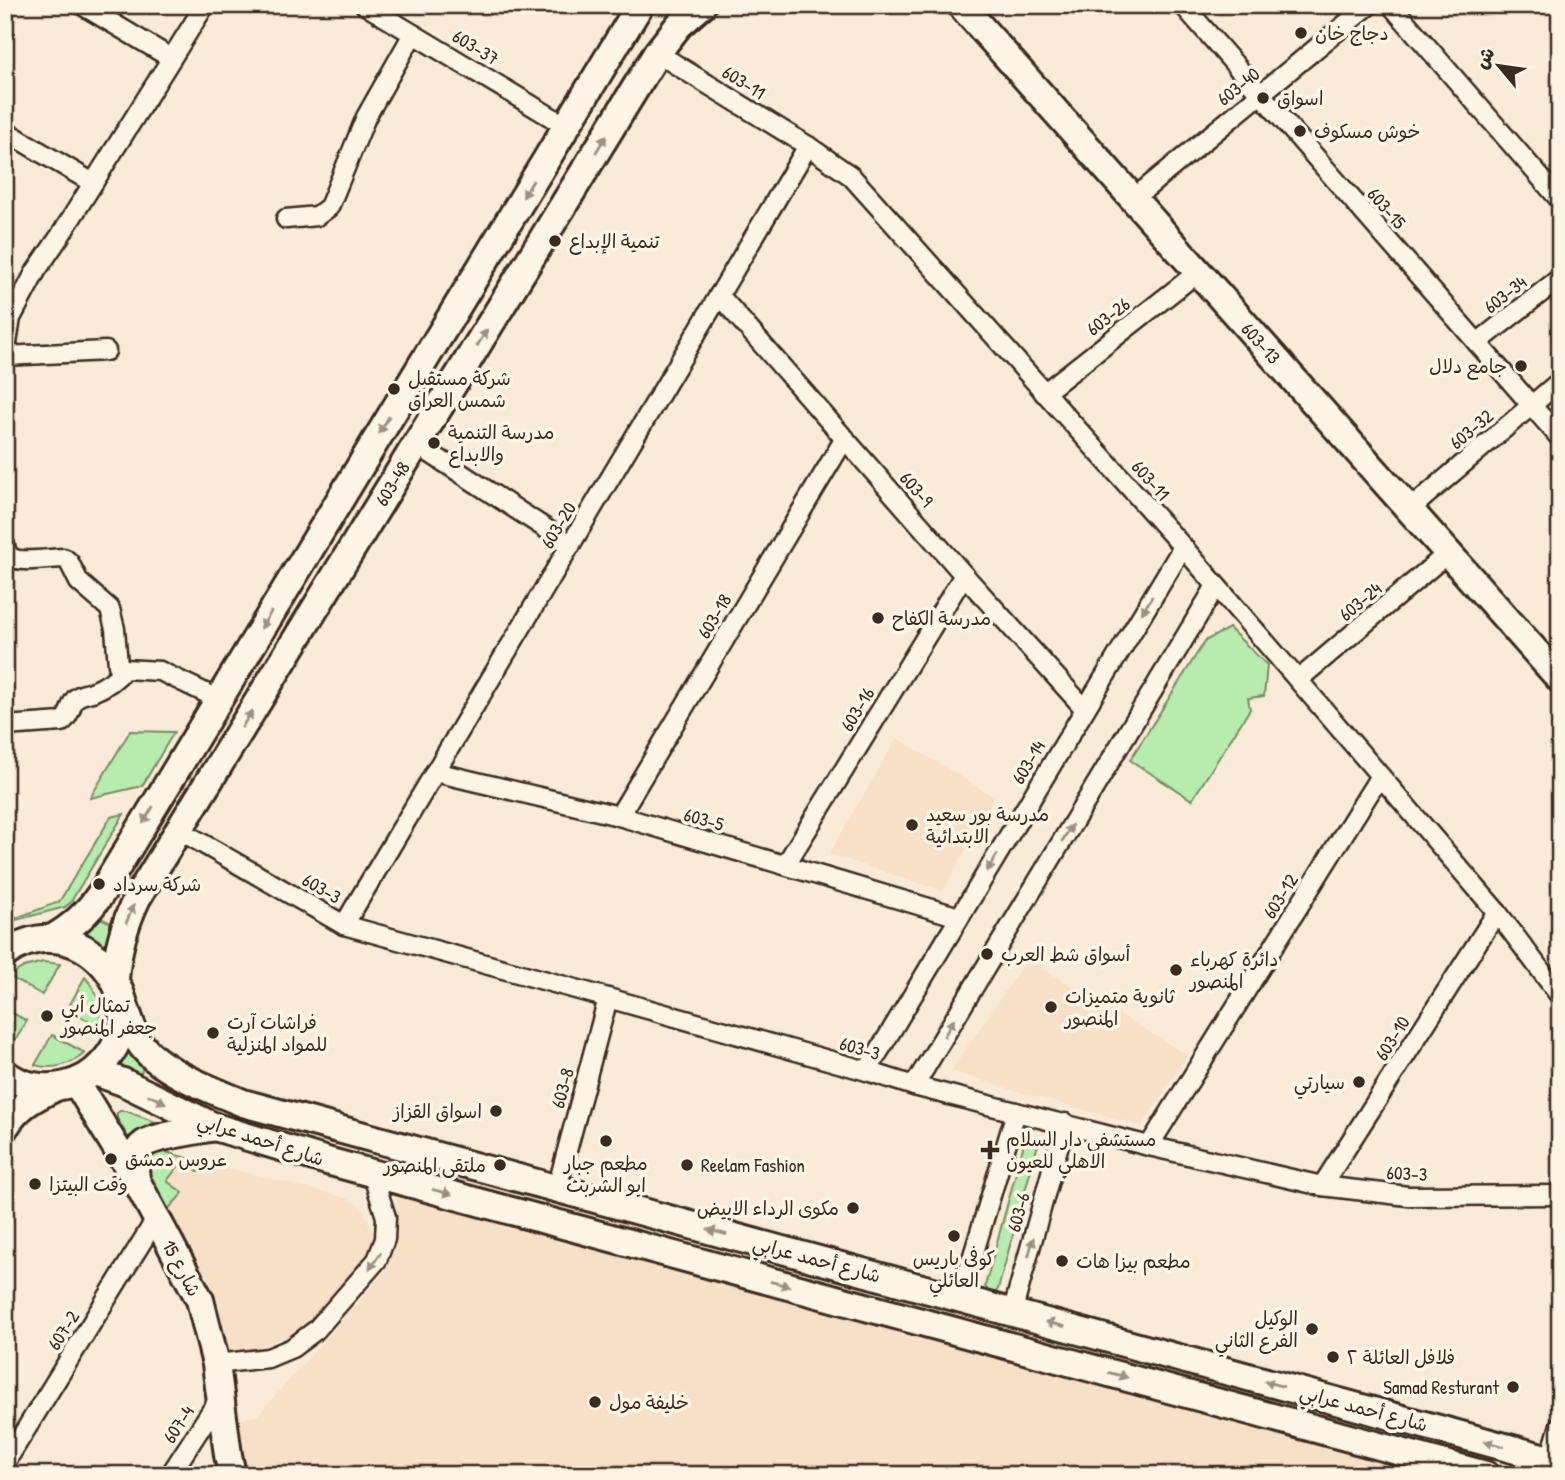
<svg xmlns="http://www.w3.org/2000/svg" width="1565" height="1480" font-family="'Patrick Hand','Playpen Sans Arabic',sans-serif">
	<rect width="100%" height="100%" fill="#faebd8"/>
	<filter id="ink" filterUnits="userSpaceOnUse"><feTurbulence type="fractalNoise" baseFrequency=".0143" numOctaves="2"/><feDisplacementMap in="SourceGraphic" scale="14" xChannelSelector="R" yChannelSelector="G"/><feConvolveMatrix kernelMatrix="1 2 1 2 8 2 1 2 1" color-interpolation-filters="sRGB"/></filter>
	<g filter="url(#ink)">
		<g fill="#f8dfc8">
			<path d="M897,738L994,797L943,891L829,854Z"/>
			<path d="M1027,959L1187,1055L1142,1126L1023,1093L951,1071Z"/>
			<path d="M162,1151L346,1198L362,1207L376,1240L370,1254L314,1316L296,1333L250,1350H229L207,1273L198,1277L182,1247L145,1162Z"/>
			<path d="M398,1195L1426,1475H244L229,1423L258,1415L389,1267Z"/>
		</g>
		<g fill="#b7ecae" stroke="#798b66" stroke-width="2">
			<path d="M1229,628L1267,665L1264,696L1248,698L1250,709L1192,800L1130,760L1205,641Z"/>
			<path d="M130,731L174,732L142,786L90,798Z"/>
			<path d="M124,814L70,903L65,907L5,923V922L59,902L111,817Z"/>
			<path d="M97,916L113,924L108,939L107,953L73,934Z"/>
			<path d="M43,962L60,964L42,995L9,976L24,967Z"/>
			<path d="M85,977C97,991 103,1008 99,1026L67,1010Z"/>
			<path d="M5,1009L27,1021L7,1054L5,1051Z"/>
			<path d="M52,1035L85,1053C71,1065 53,1070 35,1065Z"/>
			<path d="M124,1044L133,1057L144,1067L139,1076L118,1070L114,1064Z"/>
			<path d="M120,1111H126L155,1122L135,1132L129,1139L117,1118V1113Z"/>
			<path d="M1033,1136L1037,1139L1038,1144L998,1289L994,1294L989,1293L985,1286L1025,1140L1029,1137Z"/>
			<path d="M162,1151L208,1164L199,1172L183,1160L167,1181L183,1193L163,1215L155,1201L145,1162L153,1154Z"/>
		</g>
		<g fill="none" stroke-linecap="round" stroke-linejoin="round">
			<g stroke="#3b2a1e" stroke-width="23">
				<g id="street">
					<path d="M82,5L171,58"/>
					<path d="M365,5L566,126"/>
					<path d="M1183,5L1560,438"/>
					<path d="M1391,5L1560,200"/>
					<path d="M657,53L808,146L851,176L1183,547L1298,680L1497,912L1560,996"/>
					<path d="M5,131L93,183"/>
					<path d="M1133,199L1369,5"/>
					<path d="M286,219L317,216L329,207L366,117L413,34"/>
					<path d="M719,295L964,575L1085,709"/>
					<path d="M1477,343L1560,278"/>
					<path d="M5,355L11,318L36,271L60,236L205,5"/>
					<path d="M5,356L106,351"/>
					<path d="M1044,393L1198,272"/>
					<path d="M416,444L571,545"/>
					<path d="M1409,510L1560,381"/>
					<path d="M5,545C6,549 6,553 10,556C18,564 52,558 64,558L69,562L79,582L110,609L115,629L118,665L124,669"/>
					<path d="M1298,680L1448,553"/>
					<path d="M5,726L62,722C72,714 69,706 76,698C80,694 86,694 92,692C105,687 116,680 124,669L160,671L218,699"/>
					<path d="M435,772L619,816L959,917"/>
					<path d="M619,816L845,438"/>
					<path d="M179,830L344,925L608,998L867,1071L914,1086L1149,1146L1322,1186L1408,1196L1560,1195"/>
					<path d="M786,864L964,575"/>
					<path d="M344,925L808,146"/>
					<path d="M867,1071L1183,547"/>
					<path d="M914,1086L1216,586"/>
					<path d="M1149,1146L1380,776"/>
					<path d="M1322,1186L1497,912"/>
					<path d="M557,1188L608,998"/>
					<path d="M960,1299L1016,1112"/>
					<path d="M1012,1313L1065,1123"/>
					<path d="M216,1364L268,1358L292,1348L316,1330L377,1260L385,1239L386,1217L372,1173"/>
					<path d="M1550,1459L1560,1425"/>
					<path d="M5,1463L156,1219"/>
					<path d="M170,1475L221,1396"/>
				</g>
			</g>
			<g stroke="#3b2a1e" stroke-width="32">
				<g id="secondary">
					<path id="s1" d="M961,5L1560,679"/>
					<path d="M51,939C73,927 88,913 102,892L640,5"/>
					<path d="M5,954C77,901 163,999 102,1064C93,1074 79,1082 66,1085C45,1090 22,1087 5,1073"/>
					<path id="s2" d="M115,980C117,950 124,925 137,898L657,53L679,25L702,5"/>
					<path d="M120,992C126,1008 131,1030 140,1043C158,1071 213,1090 243,1103L1560,1462"/>
					<path d="M95,1072L123,1082L215,1127L327,1161L1486,1475"/>
					<path d="M76,1082L136,1180L200,1300L216,1364L228,1455L232,1475"/>
					<path d="M5,1127C19,1105 32,1099 56,1087"/>
					<path d="M136,1180C135,1168 132,1152 144,1144C155,1136 200,1130 215,1127"/>
				</g>
			</g>
			<use href="#street" stroke="#fcf5e5" stroke-width="18"/>
			<use href="#secondary" stroke="#fcf5e5" stroke-width="26"/>
		</g>
		<defs><path id="oneway-solid" d="M-6-.8H1V-3.2L6.5 0L1 3.2V.8H-6Z" transform="scale(1.75)"/></defs>
		<g fill="#9c9082">
			<use href="#oneway-solid" transform="translate(601 144) rotate(-58)"/>
			<use href="#oneway-solid" transform="translate(528 189) rotate(121)"/>
			<use href="#oneway-solid" transform="translate(482 338) rotate(-58)"/>
			<use href="#oneway-solid" transform="translate(384 425) rotate(121)"/>
			<use href="#oneway-solid" transform="translate(1147 605) rotate(121)"/>
			<use href="#oneway-solid" transform="translate(266 620) rotate(121)"/>
			<use href="#oneway-solid" transform="translate(247 719) rotate(-58)"/>
			<use href="#oneway-solid" transform="translate(148 815) rotate(121)"/>
			<use href="#oneway-solid" transform="translate(1067 833) rotate(-59)"/>
			<use href="#oneway-solid" transform="translate(992 863) rotate(121)"/>
			<use href="#oneway-solid" transform="translate(130 914) rotate(-67)"/>
			<use href="#oneway-solid" transform="translate(949 1028) rotate(-59)"/>
			<use href="#oneway-solid" transform="translate(157 1099) rotate(26)"/>
			<use href="#oneway-solid" transform="translate(442 1192) rotate(15)"/>
			<use href="#oneway-solid" transform="translate(717 1232) rotate(-165)"/>
			<use href="#oneway-solid" transform="translate(1031 1247) rotate(-75)"/>
			<use href="#oneway-solid" transform="translate(375 1261) rotate(125)"/>
			<use href="#oneway-solid" transform="translate(780 1284) rotate(15)"/>
			<use href="#oneway-solid" transform="translate(1055 1324) rotate(-165)"/>
			<use href="#oneway-solid" transform="translate(1118 1375) rotate(15)"/>
			<use href="#oneway-solid" transform="translate(1274 1384) rotate(-165)"/>
			<use href="#oneway-solid" transform="translate(1494 1444) rotate(-165)"/>
		</g>
	</g>
	<g fill="#3b2a1e" stroke="#fcf5e5" stroke-width="2.5">
		<circle cx="1301" cy="33" r="7"/>
		<circle cx="1263" cy="98" r="7"/>
		<circle cx="1300" cy="131" r="7"/>
		<circle cx="555" cy="241" r="7"/>
		<circle cx="1521" cy="366" r="7"/>
		<circle cx="394" cy="389" r="7"/>
		<circle cx="434" cy="443" r="7"/>
		<circle cx="878" cy="618" r="7"/>
		<circle cx="912" cy="825" r="7"/>
		<circle cx="99" cy="884" r="7"/>
		<circle cx="987" cy="954" r="7"/>
		<circle cx="1176" cy="970" r="7"/>
		<circle cx="1051" cy="1007" r="7"/>
		<circle cx="47" cy="1016" r="7"/>
		<circle cx="213" cy="1033" r="7"/>
		<circle cx="1359" cy="1082" r="7"/>
		<circle cx="496" cy="1111" r="7"/>
		<circle cx="606" cy="1141" r="7"/>
		<path d="M986.5 1139.5h7v7h7v7h-7v7h-7v-7h-7v-7h7z"/>
		<circle cx="111" cy="1159" r="7"/>
		<circle cx="500" cy="1165" r="7"/>
		<circle cx="687" cy="1165" r="7"/>
		<circle cx="35" cy="1184" r="7"/>
		<circle cx="853" cy="1208" r="7"/>
		<circle cx="954" cy="1236" r="7"/>
		<circle cx="1062" cy="1261" r="7"/>
		<circle cx="1312" cy="1329" r="7"/>
		<circle cx="1333" cy="1357" r="7"/>
		<circle cx="1513" cy="1387" r="7"/>
		<circle cx="595" cy="1402" r="7"/>
	</g>
	<g text-anchor="middle" dominant-baseline="central" stroke-width="7" stroke-linejoin="round" paint-order="stroke">
		<g font-size="19" fill="#3b2a1e" stroke="#fcf5e5" text-anchor="start">
			<text x="1315" y="33">دجاج خان</text>
			<text x="1277" y="98">اسواق</text>
			<text x="1314" y="131">خوش مسكوف</text>
			<text x="569" y="241">تنمية الإبداع</text>
			<text x="1507" y="366" text-anchor="end">جامع دلال</text>
			<text x="408" y="378">شركة مستقبل<tspan x="408" dy="22">شمس العراق</tspan></text>
			<text x="448" y="432">مدرسة التنمية<tspan x="448" dy="22">والابداع</tspan></text>
			<text x="892" y="618">مدرسة الكفاح</text>
			<text x="926" y="814">مدرسة بور سعيد<tspan x="926" dy="22">الابتدائية</tspan></text>
			<text x="113" y="884">شركة سرداد</text>
			<text x="1001" y="954">أسواق شط العرب</text>
			<text x="1190" y="959">دائرة كهرباء<tspan x="1190" dy="22">المنصور</tspan></text>
			<text x="1065" y="996">ثانوية متميزات<tspan x="1065" dy="22">المنصور</tspan></text>
			<text x="61" y="1005">تمثال أبي<tspan x="61" dy="22">جعفر المنصور</tspan></text>
			<text x="227" y="1022">فراشات آرت<tspan x="227" dy="22">للمواد المنزلية</tspan></text>
			<text x="1345" y="1082" text-anchor="end">سيارتي</text>
			<text x="482" y="1111" text-anchor="end">اسواق القزاز</text>
			<text x="1006" y="1139">مستشفى دار السلام<tspan x="1006" dy="22">الاهلي للعيون</tspan></text>
			<text x="125" y="1159">عروس دمشق</text>
			<text x="606" y="1163" text-anchor="middle">مطعم جبار<tspan x="606" dy="22">ابو الشربت</tspan></text>
			<text x="486" y="1165" text-anchor="end">ملتقى المنصور</text>
			<text x="701" y="1165">Reelam Fashion</text>
			<text x="49" y="1184">وقت البيتزا</text>
			<text x="839" y="1208" text-anchor="end">مكوى الرداء الابيض</text>
			<text x="954" y="1258" text-anchor="middle">كوفي باريس<tspan x="954" dy="22">العائلي</tspan></text>
			<text x="1076" y="1261">مطعم بيزا هات</text>
			<text x="1298" y="1318" text-anchor="end">الوكيل<tspan x="1298" dy="22">الفرع الثاني</tspan></text>
			<text x="1347" y="1357">فلافل العائلة ٢</text>
			<text x="1499" y="1387" text-anchor="end">Samad Resturant</text>
			<text x="609" y="1402">خليفة مول</text>
		</g>
		<g font-size="19" fill="#3b2a1e" stroke="#fcf5e5">
			<text transform="translate(476 47) rotate(31)">603-37</text>
			<text transform="translate(744 82) rotate(32)">603-11</text>
			<text transform="translate(1238 86) rotate(-39)">603-40</text>
			<text transform="translate(1387 208) rotate(49)">603-15</text>
			<text transform="translate(1505 294) rotate(-38)">603-34</text>
			<text transform="translate(1108 316) rotate(-38)">603-26</text>
			<text stroke="none"><textPath href="#s1" startOffset="452">603-13</textPath></text>
			<text transform="translate(1471 429) rotate(-40)">603-32</text>
			<text transform="translate(1151 480) rotate(48)">603-11</text>
			<text stroke="none"><textPath href="#s2" startOffset="572">603-48</textPath></text>
			<text transform="translate(917 489) rotate(49)">603-9</text>
			<text transform="translate(558 525) rotate(-59)">603-20</text>
			<text transform="translate(1360 601) rotate(-40)">603-24</text>
			<text transform="translate(714 616) rotate(-59)">603-18</text>
			<text transform="translate(857 709) rotate(-59)">603-16</text>
			<text transform="translate(1028 762) rotate(-59)">603-14</text>
			<text transform="translate(704 819) rotate(16)">603-5</text>
			<text transform="translate(322 888) rotate(30)">603-3</text>
			<text transform="translate(1280 896) rotate(-58)">603-12</text>
			<text transform="translate(1392 1038) rotate(-58)">603-10</text>
			<text transform="translate(860 1048) rotate(16)">603-3</text>
			<text transform="translate(562 1088) rotate(-75)">603-8</text>
			<text transform="translate(261 1139) rotate(18)">شارع أحمد عرابي</text>
			<text transform="translate(1407 1173) rotate(3)">603-3</text>
			<text transform="translate(1018 1212) rotate(-75)">603-6</text>
			<text transform="translate(817 1259) rotate(15)">شارع أحمد عرابي</text>
			<text transform="translate(182 1268) rotate(62)">شارع 15</text>
			<text transform="translate(63 1330) rotate(-58)">607-2</text>
			<text transform="translate(1364 1408) rotate(15)">شارع أحمد عرابي</text>
			<text transform="translate(178 1424) rotate(-57)">607-4</text>
		</g>
	</g>
	<rect width="1565" height="1480" fill="none" stroke="#fcf5e5" stroke-width="28"/>
	<rect x="14" y="14" width="1537" height="1452" fill="none" stroke="#3b2a1e" stroke-width="2.5" filter="url(#ink)"/>
	<g transform="translate(1499 66) rotate(299)" stroke="#fcf5e5" stroke-width="5" paint-order="stroke">
	<path d="M0-5L12 26L0 18L-12 26Z" fill="#3b2a1e"/>
	<text y="-10" font-size="19" font-weight="bold" text-anchor="middle" fill="#3b2a1e">ش</text>
	</g>
</svg>
